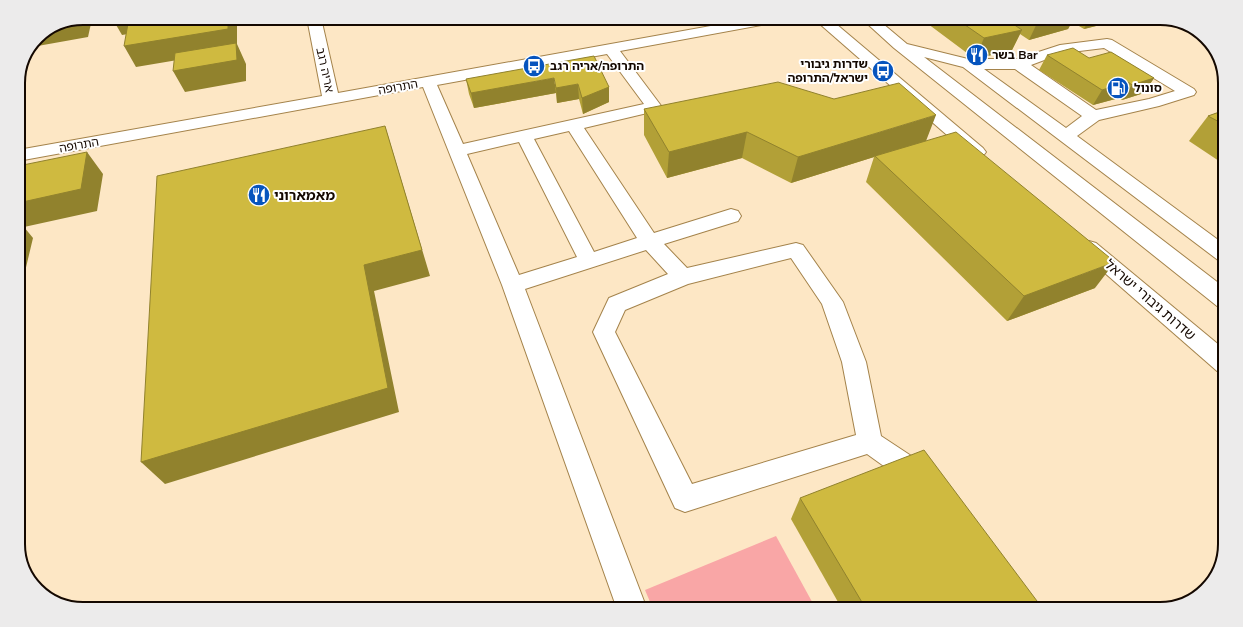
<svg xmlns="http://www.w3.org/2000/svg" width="1243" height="627" font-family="'Nunito Sans','Noto Sans Hebrew',sans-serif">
	<rect width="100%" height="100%" fill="#fde7c5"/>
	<path fill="#f9a6a6" d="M776,536L816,609H653L645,590Z"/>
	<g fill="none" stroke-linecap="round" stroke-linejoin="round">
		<g stroke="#a4834b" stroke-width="2">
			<g id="minor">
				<path d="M307,18H321L338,93L755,18H785L783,21L778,22L620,51L662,107L660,110L584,128L654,233L731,209L738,211L741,216L738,221L664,244L687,268L796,243L803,245L843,302L866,362L881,436L931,469L935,478L931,487L922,490L913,487L867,454L685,512L675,508L593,332L609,298L668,274L646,250L525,289L647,609H617L502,285L423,87L18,161V150L322,96ZM607,54L644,104L463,144L437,85ZM569,131L637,238L594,252L534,139ZM519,142L577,257L519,275L467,154ZM791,258L822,304L842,362L856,435L692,484L615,332L625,310L688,284Z"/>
				<path d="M813,18H829L983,148L986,152L983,156L977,157L971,156Z"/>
				<path d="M861,18H876L907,44L968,59H1017L1060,45L1107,39L1112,40L1194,89L1196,92L1194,95L1159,106L1099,120L1077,136L1225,245V262L1218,260L963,67L924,57L1225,288V308L1217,306L894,48ZM1104,48L1175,91L1149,99L1096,110L1031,65L1063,53ZM984,69H1015L1082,116L1066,128Z"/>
				<path d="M1089,241L1096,243L1225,350V373L1217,371L1082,253L1079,248L1082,243Z"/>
			</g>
		</g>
		<use href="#minor" fill="#fff" fill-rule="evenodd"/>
	</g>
	<g fill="#b2a037">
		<path d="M920,18H1118L1116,21L1084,29L1072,22L1068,29L1029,40L1020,34L1012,50L975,59Z"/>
		<path d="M1047,55L1089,58L1154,78L1144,93L1122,100L1119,98L1093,105L1039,70Z"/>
		<path d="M466,79L609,87V102L583,114L579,99L557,103L556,93L474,108L469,94Z"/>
		<path d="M644,109L926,141L1095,288L1007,321L866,182L874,157L791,183L742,158L667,178L644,135Z"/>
		<path d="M1225,110V165L1189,141L1208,116Z"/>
		<path d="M800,498L1043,609H842L791,519Z"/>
	</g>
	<g fill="#91822d">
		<path d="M83,18H91L92,19L88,37L32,47L37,37Z"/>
		<path d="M112,18H224L122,35Z"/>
		<path d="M228,18H235L237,23V44L246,64V81L185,92L173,71L237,50L136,67L124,46Z"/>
		<path d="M1044,18H1074L1068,29L1029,40L1039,19Z"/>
		<path d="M1090,18H1118L1116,21L1084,29Z"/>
		<path d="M1022,30L1012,50L975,59L984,38Z"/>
		<path d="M554,78L556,93L474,108L471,93Z"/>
		<path d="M1154,78L1144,93L1122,100L1132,85Z"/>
		<path d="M1128,82L1119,98L1093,105L1102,90Z"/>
		<path d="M578,84L579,99L557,103L556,88Z"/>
		<path d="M609,87V102L583,114L582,98Z"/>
		<path d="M936,115L926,141L875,156L874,157L791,183L798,157Z"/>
		<path d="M385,126L430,276L374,291L399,412L165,484L141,462L364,265Z"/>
		<path d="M747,132L742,158L667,178L669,152Z"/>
		<path d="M87,152L103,174L97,211L24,227L33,238L18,301V203Z"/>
		<path d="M1115,262L1095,288L1007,321L1024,296Z"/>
	</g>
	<g fill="#cfba40" stroke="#91822d">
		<path d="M129,18H228V29L124,46Z"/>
		<path d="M955,18H1004L1022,30L984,38Z"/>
		<path d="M236,43L237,60L173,71L175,53Z"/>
		<path d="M1073,48L1089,58L1111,52L1154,78L1132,85L1128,82L1102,90L1047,55Z"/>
		<path d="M594,56L609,87L582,98L578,84L556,88L554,78L471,93L466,79Z"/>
		<path d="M778,82L834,99L899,83L936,115L798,157L747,132L669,152L644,109Z"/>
		<path d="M1225,110V125L1208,116Z"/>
		<path d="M385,126L422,250L364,265L388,388L141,462L157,176Z"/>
		<path d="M956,132L1115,262L1024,296L875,156Z"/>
		<path d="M87,152L81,189L18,203V166Z"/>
		<path d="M924,450L1043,609H866L800,498Z"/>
	</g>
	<defs>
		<g id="restaurant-disc" transform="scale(1.15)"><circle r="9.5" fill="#0654be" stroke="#fff"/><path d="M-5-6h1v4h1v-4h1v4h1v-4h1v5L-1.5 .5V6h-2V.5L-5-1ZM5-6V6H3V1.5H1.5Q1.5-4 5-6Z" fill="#fff"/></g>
		<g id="bus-disc" transform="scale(1.15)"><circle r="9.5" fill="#0654be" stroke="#fff"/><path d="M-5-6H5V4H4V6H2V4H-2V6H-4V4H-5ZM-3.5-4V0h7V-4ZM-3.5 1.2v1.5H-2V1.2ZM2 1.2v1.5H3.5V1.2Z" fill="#fff"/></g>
		<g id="fuel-disc" transform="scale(1.15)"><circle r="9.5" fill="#0654be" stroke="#fff"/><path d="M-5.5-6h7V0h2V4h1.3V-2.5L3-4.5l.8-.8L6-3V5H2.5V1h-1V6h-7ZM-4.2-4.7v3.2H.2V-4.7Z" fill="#fff"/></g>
	</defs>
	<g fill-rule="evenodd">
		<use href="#restaurant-disc" x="977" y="55"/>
		<use href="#bus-disc" x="534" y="66"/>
		<use href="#bus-disc" x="883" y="71"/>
		<use href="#fuel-disc" x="1118" y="88"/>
		<use href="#restaurant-disc" x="259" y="195"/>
	</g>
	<g text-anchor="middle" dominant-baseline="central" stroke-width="4" stroke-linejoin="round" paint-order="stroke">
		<g font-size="12" font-weight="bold" fill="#140800" stroke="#fff" text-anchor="start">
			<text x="992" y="55">בשר Bar</text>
			<text x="868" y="64" text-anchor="end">שדרות גיבורי<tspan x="868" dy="14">ישראל/התרופה</tspan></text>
			<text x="550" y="66">התרופה/אריה רגב</text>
			<text x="1134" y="88">סונול</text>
		</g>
		<g font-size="12" fill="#140800" stroke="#fff">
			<text transform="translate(325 70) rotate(78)">אריה רגב</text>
			<text transform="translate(398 87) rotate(-10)">התרופה</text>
			<text transform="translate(79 145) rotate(-10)">התרופה</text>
		</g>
		<g font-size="14" font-weight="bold" fill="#140800" stroke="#fff" text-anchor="start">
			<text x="274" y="195">מאמארוני</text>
		</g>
		<g font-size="14" fill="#140800" stroke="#fff">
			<text transform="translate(1150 300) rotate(41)">שדרות גיבורי ישראל</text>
		</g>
	</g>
	<path d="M0 0H1243V627H0ZM83 25H1160A58 58 0 0 1 1218 83V544A58 58 0 0 1 1160 602H83A58 58 0 0 1 25 544V83A58 58 0 0 1 83 25Z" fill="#ecebeb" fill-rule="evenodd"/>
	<path fill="none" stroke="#140800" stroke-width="2" d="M83 25H1160A58 58 0 0 1 1218 83V544A58 58 0 0 1 1160 602H83A58 58 0 0 1 25 544V83A58 58 0 0 1 83 25Z"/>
</svg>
